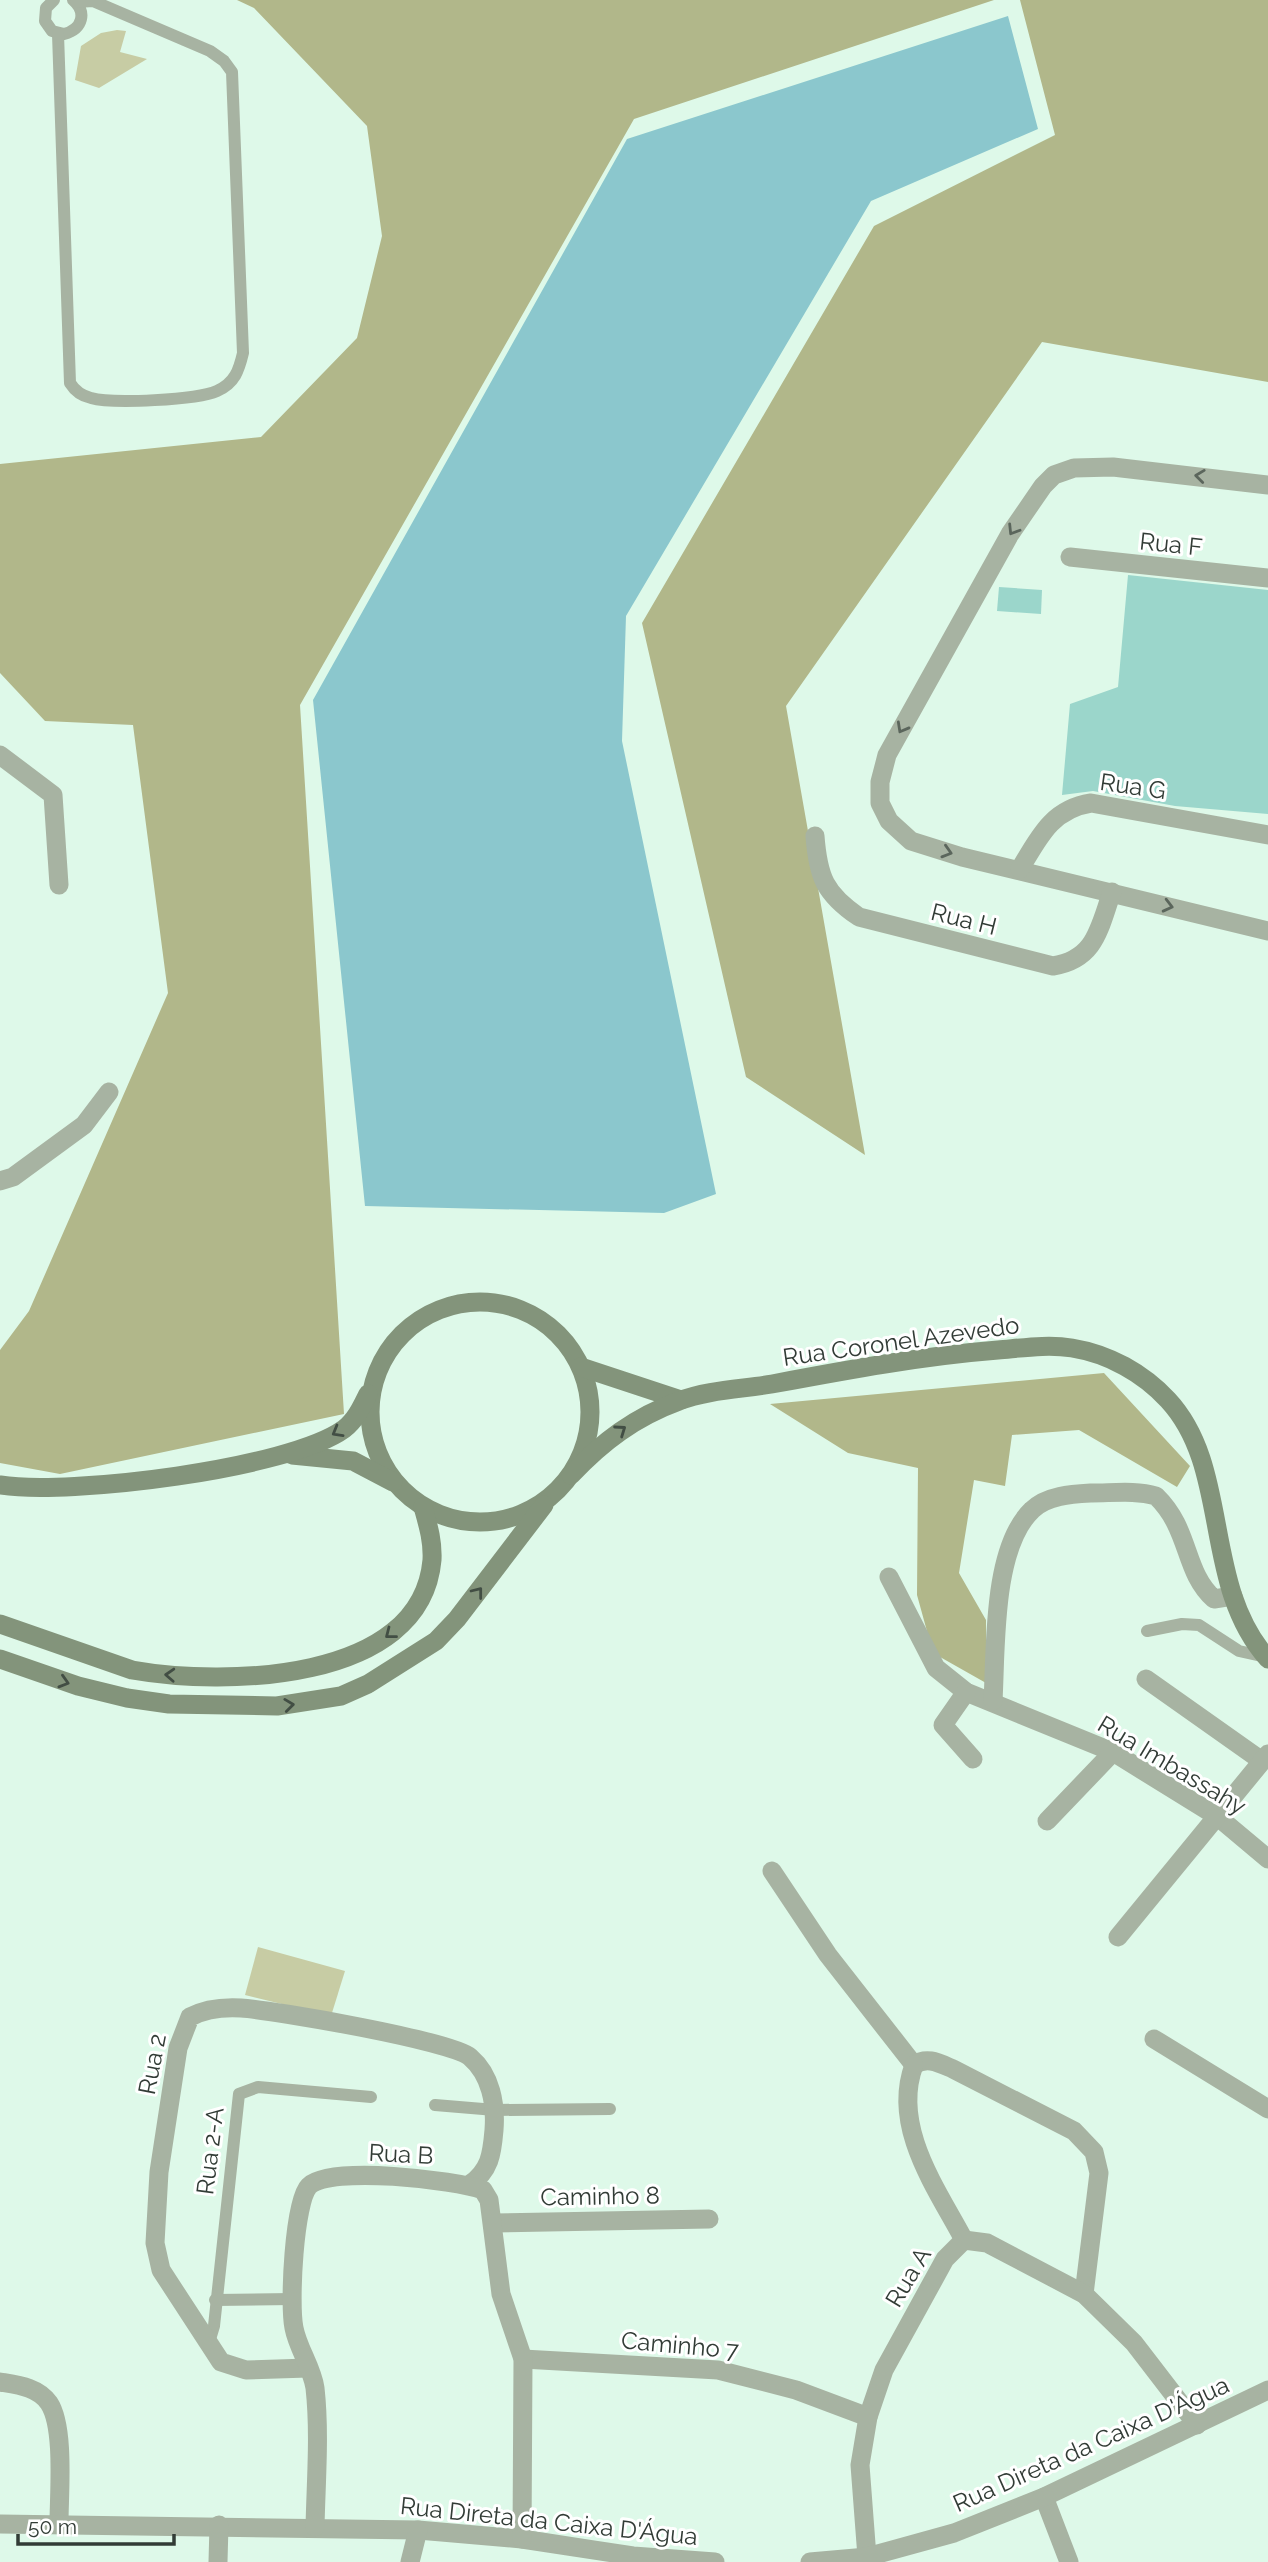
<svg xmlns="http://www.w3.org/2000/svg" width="1268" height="2562" font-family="Raleway,sans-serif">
	<rect width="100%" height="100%" fill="#def9e9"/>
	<g fill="#c7cca4">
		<path d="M117,30L126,31L120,52L147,59L99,88L75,80L81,46L101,33Z"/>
		<path d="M258,1947L345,1971L331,2016L245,1995Z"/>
	</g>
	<g fill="#b1b78a">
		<path d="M237,0H994L634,119L300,705L344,1414L60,1474L0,1463V1350L29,1311L168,993L133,725L45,721L0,673V464L261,437L357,338L382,236L367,126L254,8Z"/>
		<path d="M1020,0H1268V382L1042,342L786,706L865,1155L746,1077L642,623L874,226L1055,135Z"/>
		<path d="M1104,1373L1190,1466L1177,1487L1079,1430L1012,1435L1005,1486L974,1480L959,1573L986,1620V1683L933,1653L917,1595L918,1468L848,1453L770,1404Z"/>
	</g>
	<path fill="#8bc7cd" d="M1008,16L1038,129L871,201L626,616L622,741L716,1194L664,1213L365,1206L313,700L627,139Z"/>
	<g fill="#9bd6cb">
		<path d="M1128,575L1268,590V814L1175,806L1093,791L1062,795L1070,704L1118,687Z"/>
		<path d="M999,587L1042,590L1041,614L997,611Z"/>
	</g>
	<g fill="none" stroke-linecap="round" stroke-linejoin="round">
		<g stroke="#a7b3a2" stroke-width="12">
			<path d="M54,0L46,8L45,21L52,31L64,34C83,29 87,12 73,0"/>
			<path d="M58,34L70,383C75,391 82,396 91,398C112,404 197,400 217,391C235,383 239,370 243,353L232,72L224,61L210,51L93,1L76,2"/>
			<path d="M1147,1631L1182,1624L1199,1625L1239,1651L1266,1657"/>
			<path d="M435,2105L495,2110L610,2109"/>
			<path d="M215,2300L293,2299"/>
			<path d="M208,2346L214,2326L239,2094L258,2087L371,2097"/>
		</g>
		<g stroke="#a7b3a2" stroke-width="19">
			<path d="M1268,485L1113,467L1074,468L1054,475L1043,486L1010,534L887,755L880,782V803L889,821L911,841L962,857L1268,931"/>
			<path d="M1070,557L1268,578"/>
			<path d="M0,755L53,795L59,885"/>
			<path d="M815,836C818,877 825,894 859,917L1053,966C1096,959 1099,928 1112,892"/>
			<path d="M1020,869C1039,837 1052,809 1091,803L1268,835"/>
			<path d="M0,1181L13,1177L84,1125L109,1092"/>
			<path d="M889,1577L936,1668L966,1692L1113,1752L1218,1817L1268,1859"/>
			<path d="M1146,1679L1262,1761"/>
			<path d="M966,1692L943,1725L973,1759"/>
			<path d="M993,1701C996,1649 992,1548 1032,1510C1047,1495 1073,1494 1092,1493C1113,1493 1136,1490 1156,1496C1191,1530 1183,1571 1214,1599L1233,1596"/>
			<path d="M1047,1821L1113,1752"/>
			<path d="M772,1871L828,1955L914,2065"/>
			<path d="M1118,1937L1268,1754"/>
			<path d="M1154,2039L1268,2109"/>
			<path d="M914,2065C927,2056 939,2063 953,2069L1074,2131L1094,2152L1099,2173L1084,2294"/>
			<path d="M914,2065C891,2127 937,2189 964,2240"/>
			<path d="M493,2223L709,2219"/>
			<path d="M523,2359L718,2370L796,2390L868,2417"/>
			<path d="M308,2368L246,2370L221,2362L161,2270L155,2243L159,2172L178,2048L190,2017C205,2009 224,2007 241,2008C273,2010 452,2041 470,2057C491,2075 496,2104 494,2130C492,2154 490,2171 469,2185"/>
			<path d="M0,2382C18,2385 38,2387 49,2403C65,2427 59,2494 59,2523"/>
			<path d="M1044,2497L1069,2562"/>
			<path d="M0,2524L418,2530L522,2539L633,2556L715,2562"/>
			<path d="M315,2527C316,2481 320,2433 315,2388C312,2367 298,2349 294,2328C289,2305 294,2201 309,2186C331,2165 454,2180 483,2190L489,2200L501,2294L523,2359L522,2539"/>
			<path d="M867,2557L860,2465L868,2417L884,2370L945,2259L964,2240L987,2243L1084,2294L1134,2343L1197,2425"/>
			<path d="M218,2562L219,2525"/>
			<path d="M410,2562L418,2530"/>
			<path d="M810,2562L867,2557L954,2533L1044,2497L1268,2390"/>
		</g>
		<g stroke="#83947b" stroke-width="19">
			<circle cx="480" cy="1412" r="110"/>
			<path d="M581,1367L681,1400"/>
			<path d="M292,1455L353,1461L393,1482"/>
			<path d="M571,1475C602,1442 635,1417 679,1401C707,1390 743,1389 772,1384C847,1370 922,1356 998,1350C1022,1348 1048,1344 1072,1348C1109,1354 1143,1373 1168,1400C1232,1469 1201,1584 1268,1659"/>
			<path d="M0,1485C68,1496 289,1469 344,1429C356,1420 362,1406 368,1394"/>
			<path d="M0,1624L132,1670C222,1686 421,1684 432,1560C433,1541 428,1525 423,1507"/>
			<path d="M0,1659L78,1686L127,1698L169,1704L277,1706L341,1696L368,1684L436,1641L457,1619L544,1505"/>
		</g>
	</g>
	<defs><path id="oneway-chevron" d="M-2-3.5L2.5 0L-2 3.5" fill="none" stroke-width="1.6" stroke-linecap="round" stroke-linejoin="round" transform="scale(1.75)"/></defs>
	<g stroke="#5b665c">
		<use href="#oneway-chevron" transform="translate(1200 476) rotate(-173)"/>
		<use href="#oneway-chevron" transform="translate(1013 530) rotate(122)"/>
		<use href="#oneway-chevron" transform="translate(902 728) rotate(119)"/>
		<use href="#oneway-chevron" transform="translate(947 852) rotate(17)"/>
		<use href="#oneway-chevron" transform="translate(1168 906) rotate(14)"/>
	</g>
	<g stroke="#424e44">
		<use href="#oneway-chevron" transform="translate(621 1430) rotate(-35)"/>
		<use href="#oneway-chevron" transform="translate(337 1432) rotate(150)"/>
		<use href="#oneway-chevron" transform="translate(478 1592) rotate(-52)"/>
		<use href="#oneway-chevron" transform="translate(390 1634) rotate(142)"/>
		<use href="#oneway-chevron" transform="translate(170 1675) rotate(-177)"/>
		<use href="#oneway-chevron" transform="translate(64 1682) rotate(17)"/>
		<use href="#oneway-chevron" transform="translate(289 1705) rotate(-7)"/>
	</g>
	<g text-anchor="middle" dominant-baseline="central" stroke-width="6" stroke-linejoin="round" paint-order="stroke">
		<g font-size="24" fill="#323c36" stroke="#fff">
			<text transform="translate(1171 544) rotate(6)">Rua F</text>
			<text transform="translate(1133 786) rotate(8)">Rua G</text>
			<text transform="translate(964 919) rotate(14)">Rua H</text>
			<text transform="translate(901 1341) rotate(-8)">Rua Coronel Azevedo</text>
			<text transform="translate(1172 1765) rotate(31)">Rua Imbassahy</text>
			<text transform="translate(152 2064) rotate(-79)">Rua 2</text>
			<text transform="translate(210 2151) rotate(-83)">Rua 2-A</text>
			<text transform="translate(401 2154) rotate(3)">Rua B</text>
			<text transform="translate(600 2196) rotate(-1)">Caminho 8</text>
			<text transform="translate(908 2277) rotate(-59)">Rua A</text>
			<text transform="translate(680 2345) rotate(5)">Caminho 7</text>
			<text transform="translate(1091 2444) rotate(-24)">Rua Direta da Caixa D'Água</text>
			<text transform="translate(549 2521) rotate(6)">Rua Direta da Caixa D'Água</text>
		</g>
	</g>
	<path d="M18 2534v10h156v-10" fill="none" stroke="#323c36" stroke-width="3.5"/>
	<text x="28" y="2534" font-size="21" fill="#323c36" stroke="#ffffff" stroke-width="5" paint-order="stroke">50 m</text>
</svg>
